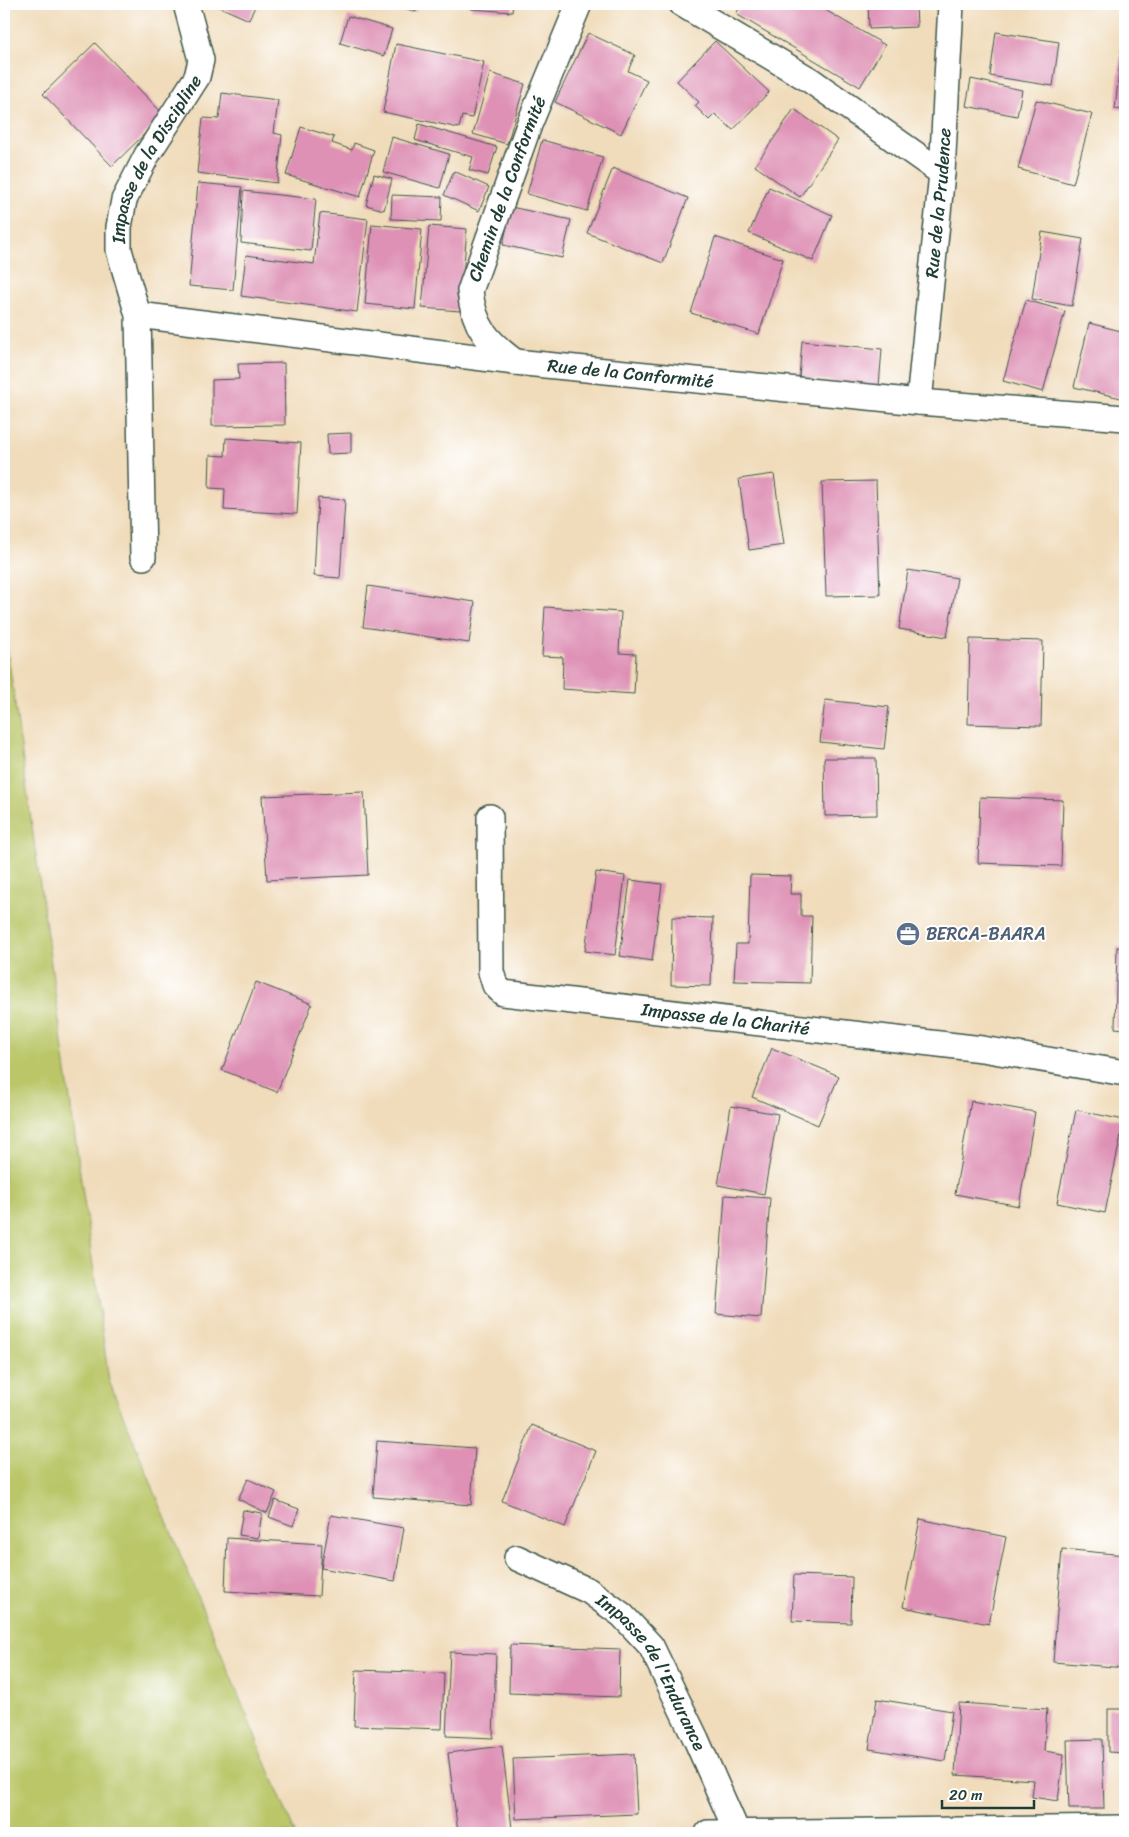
<svg xmlns="http://www.w3.org/2000/svg" width="1129" height="1837" font-family="Sriracha,sans-serif">
	<rect width="100%" height="100%" fill="#fff"/>
	<filter id="ink" filterUnits="userSpaceOnUse"><feTurbulence type="fractalNoise" baseFrequency=".02" numOctaves="2"/><feDisplacementMap in="SourceGraphic" scale="10" xChannelSelector="R" yChannelSelector="G"/><feConvolveMatrix kernelMatrix="1 2 1 2 8 2 1 2 1" color-interpolation-filters="sRGB"/></filter>
	<filter id="wash" filterUnits="userSpaceOnUse"><feTurbulence type="fractalNoise" baseFrequency=".0096" numOctaves="4" result="noise"/><feDisplacementMap in="SourceGraphic" scale="20" xChannelSelector="R" yChannelSelector="G"/><feGaussianBlur stdDeviation="1.12" result="paint"/><feColorMatrix in="noise" values="0 0 0 0 0 0 0 0 0 0 0 0 0 0 0 0 0 1.4 0 .05"/><feComposite in="paint" operator="in"/></filter>
	<g filter="url(#wash)">
		<rect width="100%" height="100%" fill="#f0dbba"/>
		<path fill="#bac667" stroke="#6c824e" d="M4,625L109,1381L295,1833H4Z"/>
		<g id="blocks">
			<g fill="#de91b5">
				<path d="M213,4H256L249,20Z"/>
				<path d="M392,4H418L416,12Z"/>
				<path d="M472,4H513L512,12L471,9Z"/>
				<path d="M742,4H815L885,45L860,87L736,14Z"/>
				<path d="M868,4H916L917,27L869,29Z"/>
				<path d="M348,16L392,29L384,56L340,43Z"/>
				<path d="M996,32L1059,42L1053,86L990,76Z"/>
				<path d="M588,33L635,55L628,71L647,80L621,134L555,102Z"/>
				<path d="M715,41L769,92L733,130L715,114L709,120L695,106L699,102L677,81Z"/>
				<path d="M95,43L164,115L112,166L43,94Z"/>
				<path d="M1122,43H1125V110L1115,109Z"/>
				<path d="M396,44L484,62L472,118L462,116L459,128L383,112Z"/>
				<path d="M490,73L525,84L507,144L473,134Z"/>
				<path d="M971,79L1022,90L1017,116L966,106Z"/>
				<path d="M222,93L278,100L274,133L282,135L277,183L197,173L203,118L219,119Z"/>
				<path d="M1036,100L1092,114L1073,184L1018,169Z"/>
				<path d="M794,109L838,140L800,197L755,166Z"/>
				<path d="M419,124L497,147L488,175L469,170L473,157L415,140Z"/>
				<path d="M301,127L334,137L332,143L352,150L354,143L374,150L360,197L286,175Z"/>
				<path d="M392,137L449,154L440,188L383,172Z"/>
				<path d="M542,140L603,157L587,211L527,194Z"/>
				<path d="M613,168L688,198L663,263L587,233Z"/>
				<path d="M454,171L489,187L479,211L444,195Z"/>
				<path d="M374,174L392,179L384,210L366,205Z"/>
				<path d="M198,183L242,187L233,290L189,286Z"/>
				<path d="M769,187L832,215L813,261L749,233Z"/>
				<path d="M243,191L316,199L311,251L241,243Z"/>
				<path d="M392,195L442,197L441,221L391,219Z"/>
				<path d="M511,207L571,220L562,258L503,245Z"/>
				<path d="M320,213L368,219L357,312L241,296L246,255L314,264Z"/>
				<path d="M372,224L422,229L415,309L365,304Z"/>
				<path d="M429,226L467,229L460,311L422,308Z"/>
				<path d="M1042,232L1083,239L1072,306L1032,299Z"/>
				<path d="M715,237L783,259L759,334L691,313Z"/>
				<path d="M1026,300L1065,311L1043,392L1003,381Z"/>
				<path d="M1089,323L1125,332V399L1074,387Z"/>
				<path d="M802,341L882,349L879,386L799,378Z"/>
				<path d="M284,363L285,425L212,426V380L239,379L238,364Z"/>
				<path d="M351,433V453L328,454L327,434Z"/>
				<path d="M226,438L301,443L297,514L224,510L225,489L209,488L210,455L225,456Z"/>
				<path d="M774,474L784,545L749,550L739,479Z"/>
				<path d="M876,481L880,595L826,596L822,482Z"/>
				<path d="M318,498L345,500L340,578L314,576Z"/>
				<path d="M908,570L957,578L947,637L899,629Z"/>
				<path d="M368,586L475,602L469,643L363,627Z"/>
				<path d="M545,607L621,612L619,653L636,654L634,694L562,689L563,657L542,656Z"/>
				<path d="M970,639L1043,641L1041,726L968,724Z"/>
				<path d="M825,700L889,707L884,749L820,742Z"/>
				<path d="M824,758H876L877,815L825,816Z"/>
				<path d="M364,792L368,875L267,880L262,796Z"/>
				<path d="M980,797L1063,800L1061,866L978,863Z"/>
				<path d="M596,872L625,876L615,955L585,951Z"/>
				<path d="M750,875L791,876L790,894H801V916H812L810,983L734,981L736,944H748Z"/>
				<path d="M630,880L662,884L652,961L620,956Z"/>
				<path d="M672,917L713,918L711,986L671,985Z"/>
				<path d="M1117,947L1125,948V1029L1115,1028Z"/>
				<path d="M256,982L312,1004L277,1092L222,1070Z"/>
				<path d="M772,1048L839,1076L818,1125L752,1097Z"/>
				<path d="M971,1101L1035,1112L1019,1206L955,1194Z"/>
				<path d="M731,1106L778,1114L764,1194L718,1185Z"/>
				<path d="M1076,1110L1124,1120L1105,1213L1057,1203Z"/>
				<path d="M725,1195L770,1198L761,1318L716,1314Z"/>
				<path d="M532,1425L596,1451L565,1527L502,1501Z"/>
				<path d="M377,1441L475,1448L471,1505L373,1497Z"/>
				<path d="M248,1479L276,1492L267,1513L238,1499Z"/>
				<path d="M275,1500L299,1509L293,1526L269,1517Z"/>
				<path d="M243,1510L262,1513L258,1538L239,1535Z"/>
				<path d="M331,1515L404,1528L395,1581L321,1568Z"/>
				<path d="M920,1519L1006,1537L989,1624L903,1607Z"/>
				<path d="M227,1538L322,1544L319,1596L225,1591Z"/>
				<path d="M1062,1549L1125,1555V1668L1053,1662Z"/>
				<path d="M794,1575L852,1577L851,1623L792,1621Z"/>
				<path d="M510,1645L620,1649L619,1697L509,1693Z"/>
				<path d="M450,1652L496,1654L493,1738L446,1736Z"/>
				<path d="M356,1670L444,1673L442,1729L354,1726Z"/>
				<path d="M877,1699L952,1711L945,1761L869,1749Z"/>
				<path d="M959,1703L1047,1709L1044,1751L1064,1754L1058,1801L1032,1797L1034,1780L955,1775Z"/>
				<path d="M1108,1709H1125V1753L1108,1752Z"/>
				<path d="M1102,1739L1104,1809H1069L1067,1740Z"/>
				<path d="M502,1746L512,1828L458,1833L448,1753Z"/>
				<path d="M634,1754L637,1814L516,1819L513,1759Z"/>
			</g>
		</g>
	</g>
	<g filter="url(#ink)">
		<use href="#blocks" fill-opacity="0" stroke="#3e5548" stroke-width="1"/>
		<g fill="none" stroke-linecap="round" stroke-linejoin="round">
			<g stroke="#3e5548" stroke-width="28">
				<g id="street">
					<path d="M682,4L810,80L942,173"/>
					<path id="s1" d="M138,315L515,362L919,402L1125,418"/>
					<path id="s2" d="M515,362C487,341 474,327 470,291L529,125L579,4"/>
					<path id="s3" d="M919,402L942,173L951,4"/>
					<path id="s4" d="M143,557L138,315L119,250V227L124,200L147,155L197,77L201,60L186,4"/>
					<path id="s5" d="M490,817L491,972L495,985L503,993L982,1049L1125,1073"/>
					<path id="s6" d="M517,1558L589,1591L622,1615L651,1646L696,1739L737,1832"/>
					<path d="M708,1833L1125,1828"/>
				</g>
			</g>
			<use href="#street" stroke="#fff" stroke-width="25"/>
		</g>
	</g>
	<defs>
		<g id="office-disc" transform="scale(1.25)"><circle r="9.5" fill="#5c6f8a" stroke="#fff"/><path d="M-6-3h4V-5.5h4V-3h4V5H-6ZM-1-4.5V-3h2v-1.5ZM-6 0V1H6V0Z" fill="#fff"/></g>
	</defs>
	<g fill-rule="evenodd">
		<use href="#office-disc" x="908" y="934"/>
	</g>
	<g text-anchor="middle" dominant-baseline="central" stroke-width="4" stroke-linejoin="round" paint-order="stroke">
		<g font-size="18" fill="#1f3d34" stroke="#fff">
			<text stroke="none"><textPath href="#s4" startOffset="410">Impasse de la Discipline</textPath></text>
			<text stroke="none"><textPath href="#s2" startOffset="196">Chemin de la Conformité</textPath></text>
			<text stroke="none"><textPath href="#s3" startOffset="200">Rue de la Prudence</textPath></text>
			<text stroke="none"><textPath href="#s1" startOffset="496">Rue de la Conformité</textPath></text>
			<text stroke="none"><textPath href="#s5" startOffset="404">Impasse de la Charité</textPath></text>
			<text stroke="none"><textPath href="#s6" startOffset="184">Impasse de l'Endurance</textPath></text>
		</g>
		<g font-size="18" fill="#4e5e75" stroke="#fff" text-anchor="start">
			<text x="926" y="934">BERCA-BAARA</text>
		</g>
	</g>
	<rect width="1129" height="1837" fill="none" stroke="#fff" stroke-width="20"/>
	<path d="M942 1800v8h92v-8" fill="none" stroke="#1f3d34" stroke-width="2.5"/>
	<text x="949" y="1800" font-size="15" fill="#1f3d34" stroke="#ffffff" stroke-width="4" paint-order="stroke">20 m</text>
</svg>
